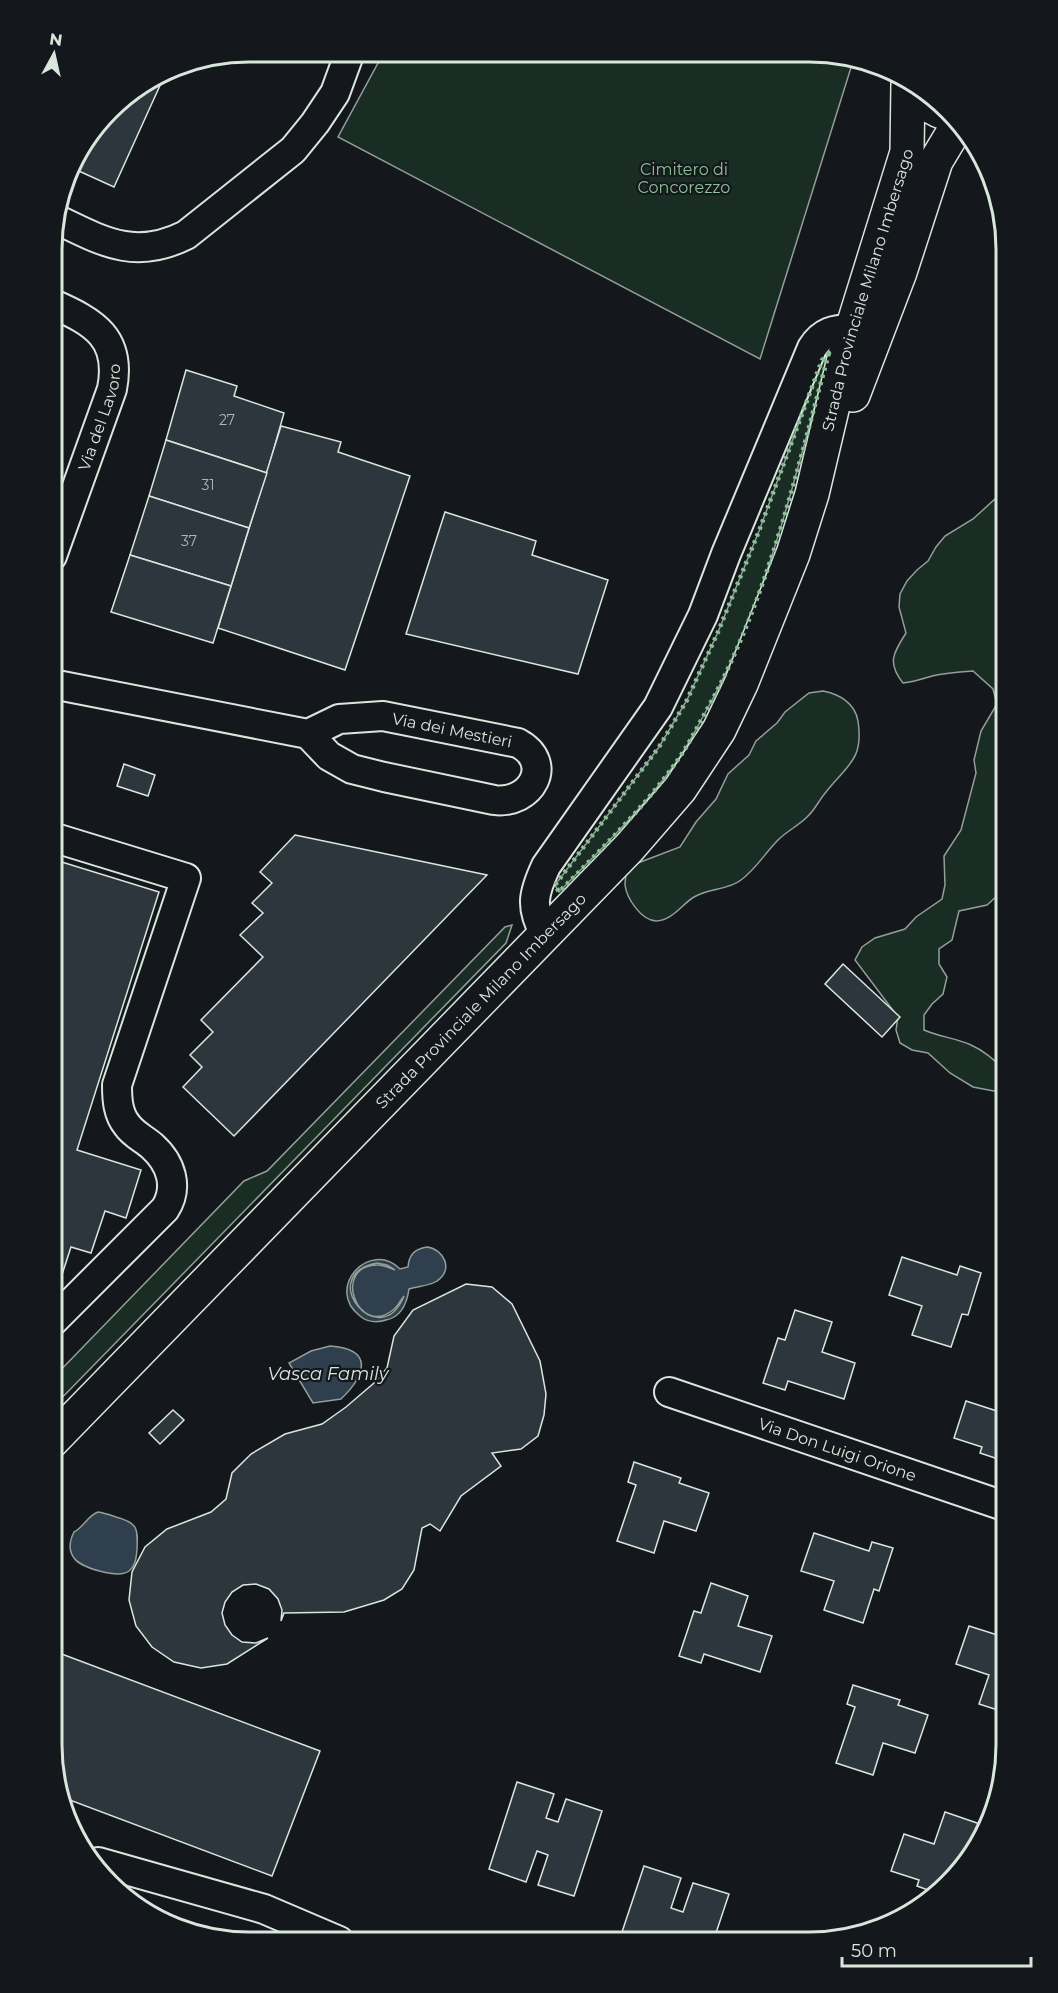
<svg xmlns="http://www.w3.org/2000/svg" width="1058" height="1993" font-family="Montserrat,sans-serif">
	<rect width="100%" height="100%" fill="#14181c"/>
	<g fill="#1a2d24" stroke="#939e99" stroke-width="1.5">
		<path d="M384,52L848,55L854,58L760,359L338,137Z"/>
		<path d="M829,353C795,476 768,601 705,713C696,729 688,746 677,761C644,808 600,850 559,892L555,885L659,747L687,700L718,632L759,531L822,360Z"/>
		<path d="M1007,488V840L1001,848L998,895L987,905L959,911L952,940L939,949V964L947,977L943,994L932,1004L924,1015V1030C940,1037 956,1038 971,1045C985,1051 996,1062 1007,1072V1092L1004,1093L973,1087L950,1073L928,1053L912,1050L900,1043L896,1030L898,1017L855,960L862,947L875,938L905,929L916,917L942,899L945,885L944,856L961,830L976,773L974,760L981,731L997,704L993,689L973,671C959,672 945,673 932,676C922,679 914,682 903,683C887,663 893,653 906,633L899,607L900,594L907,581L917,570L928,561L936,547L945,536L973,519Z"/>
		<path d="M823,691C839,694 855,703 858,721C864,760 847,765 826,792C819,800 815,810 807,817C798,826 787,831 778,840C765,853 756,869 741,880C729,890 708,888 694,897C682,904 672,921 656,921C641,920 627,899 625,885C625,881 626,876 626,872L638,863L680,847L696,822L716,799L728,774L749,755L756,741L777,723L785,712L809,693Z"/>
		<path d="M512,925L506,943L51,1409V1380L244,1181L267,1171L505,927Z"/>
		<path d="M166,1915L252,1940C223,1940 189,1937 165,1922Z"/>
	</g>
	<g fill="#2f3f4d" stroke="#939e99" stroke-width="1.5" fill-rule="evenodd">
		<path d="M427,1247C444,1249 454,1270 437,1281C430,1286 418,1286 409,1289C407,1303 402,1317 386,1320C377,1323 367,1322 360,1316C324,1288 370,1239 400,1269L408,1267C409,1255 414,1249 427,1247ZM377,1263L387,1265L395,1270C390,1268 384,1265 377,1265C331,1266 358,1338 393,1310C398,1306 401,1299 404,1296C380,1355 314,1275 377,1263Z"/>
		<path d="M330,1346C374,1349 366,1375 341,1399L313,1403L289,1363L311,1351Z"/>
		<path d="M98,1512C105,1513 110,1515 116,1517C138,1523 138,1528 137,1550C136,1558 136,1565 129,1571C119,1579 81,1568 74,1558C68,1550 70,1540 74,1532C84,1527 87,1516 98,1512Z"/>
	</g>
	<g fill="#2c363c" stroke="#d8e6dc" stroke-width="1.5">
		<path d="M167,70L114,187L70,167L72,161L118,100Z"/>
		<path d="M186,370L237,386L234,396L284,413L267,473L166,440Z"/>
		<path d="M281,426L341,442L338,452L410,476L345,670L218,628Z"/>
		<path d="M166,440L267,473L249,528L149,496Z"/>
		<path d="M149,496L249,528L231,586L130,555Z"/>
		<path d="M445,512L536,541L532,555L608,580L578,674L406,634Z"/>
		<path d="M130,555L231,586L213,643L111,612Z"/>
		<path d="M124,764L155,775L148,796L117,786Z"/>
		<path d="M295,835L487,875L234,1136L183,1087L202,1067L190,1055L213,1032L201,1020L263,957L240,935L263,913L252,903L272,883L260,872Z"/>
		<path d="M52,859L159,892L77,1150L141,1170L126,1218L105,1211L91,1253L71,1247L57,1290L51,1288Z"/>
		<path d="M843,964L900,1017L882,1037L825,984Z"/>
		<path d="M902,1257L957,1275L960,1266L981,1273L968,1315L962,1314L951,1347L912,1335L922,1306L889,1295Z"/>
		<path d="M466,1284L492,1287L512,1304L540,1361L546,1394L544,1415L538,1436L521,1449L492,1453L501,1466L461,1496L440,1531L430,1524L422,1528L414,1570L402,1589L384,1600L344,1612L284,1613L281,1621L282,1610L278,1599L269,1589L256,1584L243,1585L232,1592L225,1602L222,1613L225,1625L232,1635L242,1642L256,1643L268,1638L227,1664L201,1668L174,1662L152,1647L136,1626L129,1600L132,1572L145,1547L167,1529L211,1512L226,1499L232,1473L251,1454L285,1434L322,1424L346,1407L374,1383L387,1368L394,1336L413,1310Z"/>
		<path d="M795,1310L832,1322L822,1352L855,1363L844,1399L788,1381L785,1390L763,1383L778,1338L785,1340Z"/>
		<path d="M1007,1382V1462L980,1453L982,1447L954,1438L966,1401L997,1411Z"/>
		<path d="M173,1410L184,1420L160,1444L149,1433Z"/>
		<path d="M634,1462L681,1478L679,1483L709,1493L696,1531L664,1521L654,1553L617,1541L636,1485L628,1482Z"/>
		<path d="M814,1533L869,1551L872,1542L893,1548L879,1591L874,1589L863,1623L824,1610L834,1581L801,1571Z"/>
		<path d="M711,1583L748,1596L738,1626L772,1636L760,1672L704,1654L701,1663L679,1656L694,1611L701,1613Z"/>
		<path d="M969,1626L1007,1638V1713L979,1704L989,1675L956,1664Z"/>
		<path d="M51,1650L320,1751L272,1876L59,1796L51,1744Z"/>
		<path d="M853,1685L900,1700L898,1705L928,1715L915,1753L883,1743L873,1775L836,1763L855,1707L847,1704Z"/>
		<path d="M517,1782L554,1794L546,1818L558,1822L566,1799L602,1811L574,1896L538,1885L548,1855L537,1851L526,1882L489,1869Z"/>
		<path d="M945,1812L980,1824L966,1865L936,1893L917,1886L919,1880L891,1871L904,1834L934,1844Z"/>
		<path d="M644,1866L681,1878L671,1908L683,1912L693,1883L729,1894L713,1942L619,1941Z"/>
		<path d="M775,1934L799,1942H772Z"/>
	</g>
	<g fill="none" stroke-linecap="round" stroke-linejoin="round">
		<g stroke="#d8e6dc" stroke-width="32">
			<g id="minor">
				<path d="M54,218C102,241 134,261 186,235L293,150L315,123L335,93L350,52"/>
				<path id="s1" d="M52,556L112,389C122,338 94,322 53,304"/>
				<path id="s2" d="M52,684L308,734L339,719L383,716L518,743C555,763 531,805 494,800L384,777L352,769L329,756L308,734"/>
				<path d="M545,935C530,907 533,894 546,866L658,707L703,615L726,554L812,348C822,332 834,329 852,329"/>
				<path d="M51,1323L165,1209C179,1187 171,1163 152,1146C144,1139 133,1134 127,1125C118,1114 117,1100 117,1085L186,878L52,837"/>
				<path id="s3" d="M669,1392L1007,1507"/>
				<path d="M98,1862L264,1909L339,1941"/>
			</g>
		</g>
		<g stroke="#d8e6dc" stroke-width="36">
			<g id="major">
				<path d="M913,87C921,101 934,111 949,114"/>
				<path d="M853,395L900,272L936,161L957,126"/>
				<path id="s4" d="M51,1442L629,848L680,789L719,730L741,684L793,554L812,494L848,342L907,152L908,84"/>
			</g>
		</g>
		<use href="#minor" stroke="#14181c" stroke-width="28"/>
		<use href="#major" stroke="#14181c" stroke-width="33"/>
		<path stroke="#8ac095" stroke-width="4.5" stroke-dasharray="3 4.5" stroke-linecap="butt" d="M829,353C795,476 768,601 705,713C696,729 688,746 677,761C644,808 600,850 559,892L555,885L659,747L687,700L718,632L759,531L822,360Z"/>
	</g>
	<g text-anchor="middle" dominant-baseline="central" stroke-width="4.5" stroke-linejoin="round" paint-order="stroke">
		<g font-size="14" fill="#adbab4">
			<text x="227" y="420">27</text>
			<text x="208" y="485">31</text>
			<text x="189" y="541">37</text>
		</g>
		<g font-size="16" fill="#8ac095" stroke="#14181c">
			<text x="684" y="169">Cimitero di<tspan x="684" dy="18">Concorezzo</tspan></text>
		</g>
		<g font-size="16" fill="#d8e6dc" stroke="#14181c">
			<text stroke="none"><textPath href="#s4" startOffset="1443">Strada Provinciale Milano Imbersago</textPath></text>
			<text stroke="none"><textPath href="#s1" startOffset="147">Via del Lavoro</textPath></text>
			<text stroke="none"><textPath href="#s2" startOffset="410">Via dei Mestieri</textPath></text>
			<text stroke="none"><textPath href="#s4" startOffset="616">Strada Provinciale Milano Imbersago</textPath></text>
			<text stroke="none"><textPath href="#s3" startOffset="178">Via Don Luigi Orione</textPath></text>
		</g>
		<g font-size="18" font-style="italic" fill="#d8e6dc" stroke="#14181c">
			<text x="328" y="1374">Vasca Family</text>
		</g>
	</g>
	<path d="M0 0H1058V1993H0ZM249 62H809A187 187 0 0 1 996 249V1745A187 187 0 0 1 809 1932H249A187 187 0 0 1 62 1745V249A187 187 0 0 1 249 62Z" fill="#14181c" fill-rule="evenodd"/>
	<path fill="none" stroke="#d8e6dc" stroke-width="3" d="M249 62H809A187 187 0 0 1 996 249V1745A187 187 0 0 1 809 1932H249A187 187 0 0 1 62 1745V249A187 187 0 0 1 249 62Z"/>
	<g transform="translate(54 54) rotate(8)" stroke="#14181c" stroke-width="4.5" paint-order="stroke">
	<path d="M0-4.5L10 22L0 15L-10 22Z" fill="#d8e6dc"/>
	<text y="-9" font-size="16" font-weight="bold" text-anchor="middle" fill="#d8e6dc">N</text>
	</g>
	<path d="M842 1957v9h189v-9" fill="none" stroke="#d8e6dc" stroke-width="3"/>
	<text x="851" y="1957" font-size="18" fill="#d8e6dc" stroke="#14181c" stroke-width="4.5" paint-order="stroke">50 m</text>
</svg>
